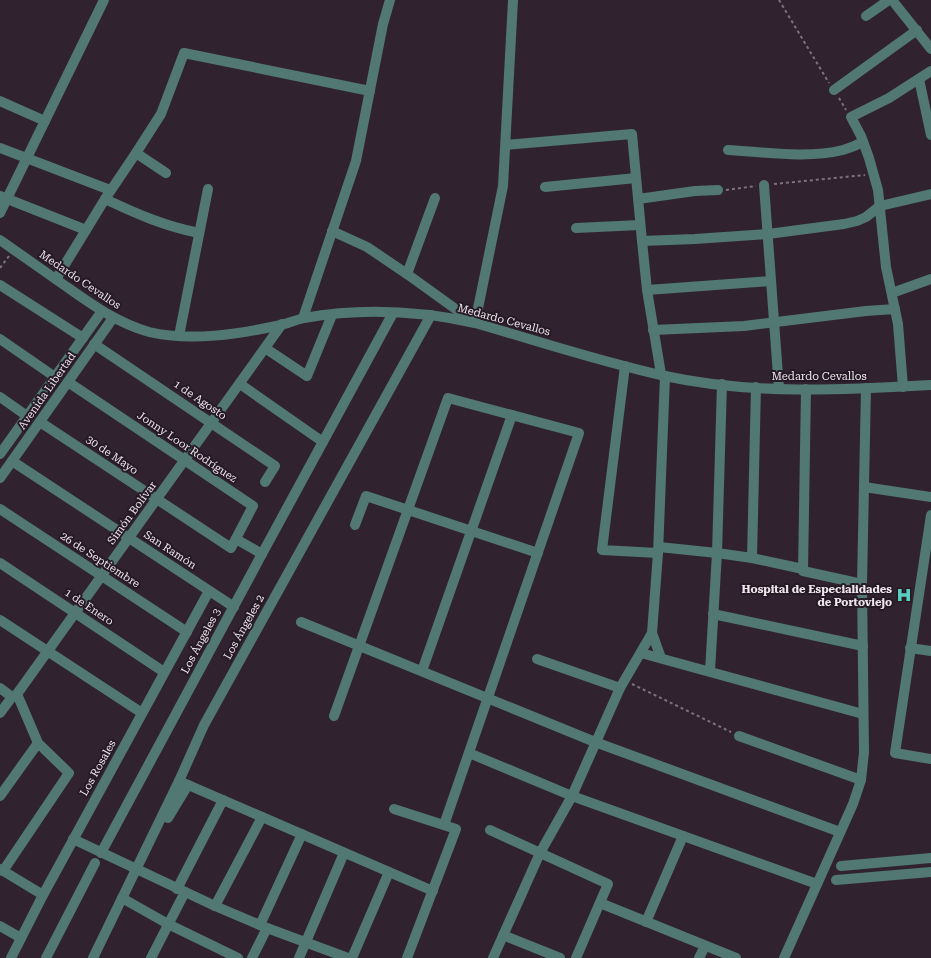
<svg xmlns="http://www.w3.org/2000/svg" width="931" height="958" font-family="'Roboto Serif',serif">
	<rect width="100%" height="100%" fill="#30232f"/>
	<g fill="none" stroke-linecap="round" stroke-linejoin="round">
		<g stroke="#7e727d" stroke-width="2" stroke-dasharray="3 3" stroke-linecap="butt">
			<path d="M779,0L829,83"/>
			<path d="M839,98L846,110"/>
			<path d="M774,184L865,175"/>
			<path d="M726,190L756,186"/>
			<path d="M0,268L9,256"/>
			<path d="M632,684L731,732"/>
		</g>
		<g stroke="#517872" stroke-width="10">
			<path d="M892,0L931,49"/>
			<path d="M866,16L889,0"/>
			<path d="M919,79L931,135"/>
			<path d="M834,90L917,30"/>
			<path d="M0,101L45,121"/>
			<path d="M506,145L632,134L642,241L647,290L661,374"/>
			<path d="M0,148L110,190"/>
			<path d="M728,150C764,152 807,159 843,150C850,148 857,145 863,142"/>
			<path d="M136,153L161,114L184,53L370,91"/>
			<path d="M764,185L779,389"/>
			<path d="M545,187L636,178"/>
			<path d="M0,196L86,230"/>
			<path d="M105,199C137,214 164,226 199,233"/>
			<path d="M638,199L695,191L718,190"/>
			<path d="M0,213L104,0"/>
			<path d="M576,228L640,225"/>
			<path d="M332,231L367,247L407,274L475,323L503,186L513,0"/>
			<path d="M0,240C21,255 43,270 64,285C91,304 117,323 149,332C191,342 239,334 281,325C288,323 296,320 304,318C360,308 420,311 475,323C538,341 601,362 665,376C752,395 843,390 931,385"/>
			<path d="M642,241L695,239L768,234L844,224L857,221L866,217L880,206L931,194"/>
			<path d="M407,274L435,198"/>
			<path d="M56,279L105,199L136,153L166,173"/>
			<path d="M0,285L83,338"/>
			<path d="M647,290L771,281"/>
			<path d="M892,293L931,279"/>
			<path d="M303,318L356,161L383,24L390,0"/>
			<path d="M653,330L744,326L866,311L895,309"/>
			<path d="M179,336L208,189"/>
			<path d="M0,339L55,377"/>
			<path d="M94,344L275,466L265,482"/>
			<path d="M265,348L307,376L332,315"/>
			<path d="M625,366L602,550L658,553"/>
			<path d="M240,384L323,442"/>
			<path d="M903,387L898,324L886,267L878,190L869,158L861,136L851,117L889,98L931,71"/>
			<path d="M806,389L803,571L862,584"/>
			<path d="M0,397L27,416"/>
			<path d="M40,422L231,548L253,506L68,382"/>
			<path d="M0,454L102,311"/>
			<path d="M12,461L234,607"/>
			<path d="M0,478L113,318"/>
			<path d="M864,487L931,497"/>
			<path d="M0,509L187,632"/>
			<path d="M931,515L895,753L931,759"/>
			<path d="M355,525L366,496L538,553"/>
			<path d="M236,539L262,554"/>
			<path d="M659,547L717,553L752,558L803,569"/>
			<path d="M752,558L756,387"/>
			<path d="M0,563L164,672"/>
			<path d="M713,614L863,646"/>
			<path d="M0,620L142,713"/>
			<path d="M301,622L595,742L840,832"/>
			<path d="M910,648L931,651"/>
			<path d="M641,653L863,714"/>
			<path d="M661,658L652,633L658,553L665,376"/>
			<path d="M537,659L620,688"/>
			<path d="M422,671L512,415"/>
			<path d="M710,671L717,553L722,384"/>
			<path d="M0,688L12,697"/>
			<path d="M0,713L12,697L17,694L282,324"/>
			<path d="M334,716L448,398L579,433L444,825"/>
			<path d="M739,736L861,780"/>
			<path d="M469,753L572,796L817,884"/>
			<path d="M179,781L433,891"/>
			<path d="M0,796L38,743"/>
			<path d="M394,809L456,829L407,958"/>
			<path d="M168,818L188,785"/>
			<path d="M490,830L608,884L576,958"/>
			<path d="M73,839L215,906L267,928L348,958"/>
			<path d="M101,853L262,554L393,313"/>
			<path d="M841,866L931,858"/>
			<path d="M0,869L43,895"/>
			<path d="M3,871L69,773L38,743L17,694"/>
			<path d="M836,880L931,872"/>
			<path d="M177,889L223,800"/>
			<path d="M122,898L168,924L238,958"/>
			<path d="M600,903L736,958"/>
			<path d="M215,906L262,817"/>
			<path d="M646,922L683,836"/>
			<path d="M260,925L302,834"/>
			<path d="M0,926L21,938"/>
			<path d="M503,935L560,958"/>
			<path d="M11,958L43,895L209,591"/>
			<path d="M46,958L95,863"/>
			<path d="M93,958L179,781L204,725L431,315"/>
			<path d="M151,958L185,892"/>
			<path d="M252,958L267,928"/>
			<path d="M299,958L344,853"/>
			<path d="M352,958L389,872"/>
			<path d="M493,958L540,853L572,796L620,688L652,633"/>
			<path d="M699,958L705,946"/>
			<path d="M784,958L853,804L861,780L864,752L862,584L866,388"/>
		</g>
	</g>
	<defs>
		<g id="hospital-bare" transform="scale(1.2)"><path d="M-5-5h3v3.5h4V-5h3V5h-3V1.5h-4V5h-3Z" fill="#59cebf" stroke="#261a25" stroke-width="2.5" paint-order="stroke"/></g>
	</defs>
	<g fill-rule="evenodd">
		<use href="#hospital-bare" x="904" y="595"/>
	</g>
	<g text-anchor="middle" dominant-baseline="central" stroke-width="4" stroke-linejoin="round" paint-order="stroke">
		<g font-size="11" fill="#eee5ed" stroke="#261a25">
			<text transform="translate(80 280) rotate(34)">Medardo Cevallos</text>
			<text transform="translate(504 320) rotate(15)">Medardo Cevallos</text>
			<text x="819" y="376">Medardo Cevallos</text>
			<text transform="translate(47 391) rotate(-55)">Avenida Libertad</text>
			<text transform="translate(200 400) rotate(34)">1 de Agosto</text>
			<text transform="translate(187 447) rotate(34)">Jonny Loor Rodríguez</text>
			<text transform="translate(112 455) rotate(34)">30 de Mayo</text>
			<text transform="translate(132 513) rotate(-54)">Simón Bolívar</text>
			<text transform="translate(170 550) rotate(33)">San Ramón</text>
			<text transform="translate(100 560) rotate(33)">26 de Septiembre</text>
			<text transform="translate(89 607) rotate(34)">1 de Enero</text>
			<text transform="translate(244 627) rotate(-61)">Los Ángeles 2</text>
			<text transform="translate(201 641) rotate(-62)">Los Ángeles 3</text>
			<text transform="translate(98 768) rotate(-61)">Los Rosales</text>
		</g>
		<g font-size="11" font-weight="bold" fill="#eee5ed" stroke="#261a25" text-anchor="end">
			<text x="892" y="589">Hospital de Especialidades<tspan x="892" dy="13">de Portoviejo</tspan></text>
		</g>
	</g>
</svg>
